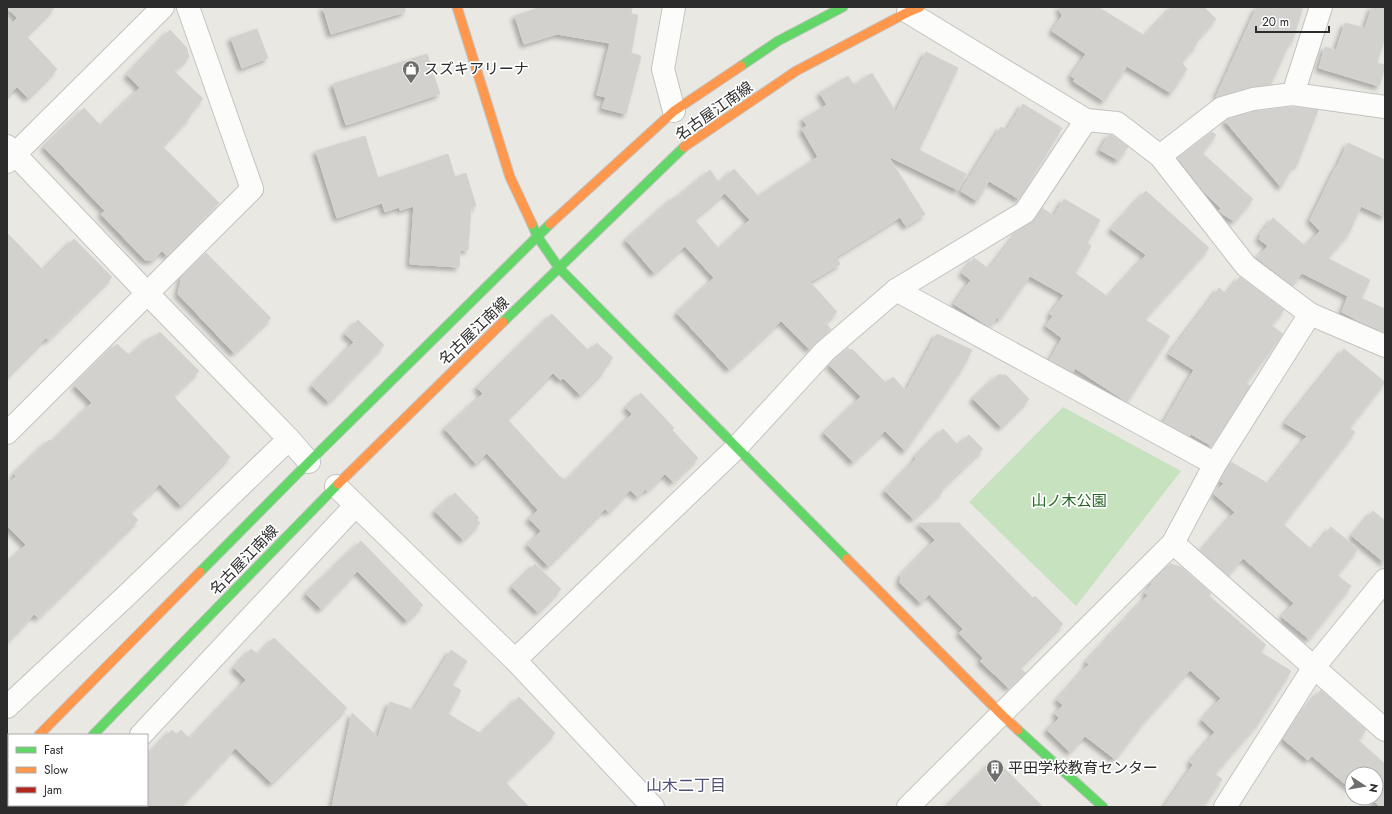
<svg xmlns="http://www.w3.org/2000/svg" width="1392" height="814" font-family="Jost,'Noto Sans JP',sans-serif">
	<defs>
		<filter id="shadow"><feDropShadow dx="-3.5" dy="3.5" stdDeviation="2" flood-color="#0004"/></filter>
	</defs>
	<rect width="100%" height="100%" fill="#e9e8e3"/>
	<path fill="#c6e2bf" d="M1063,407L1181,471L1076,606L969,502Z"/>
	<g fill="#d2d1cd" stroke="#d4d3cf" fill-rule="evenodd" filter="url(#shadow)">
		<path d="M7,7H55L26,36L57,69L28,98L17,87L7,97V17L12,23L17,18Z"/>
		<path d="M323,7H405V12L331,34Z"/>
		<path d="M541,7H632L631,14L638,15L631,53L641,56L626,114L602,108L606,97L597,95L610,43L557,34L524,44L515,16Z"/>
		<path d="M1059,7H1098L1145,36L1172,7H1204L1216,19L1195,42L1197,44L1181,62L1187,69L1171,93L1127,66L1104,101L1073,81L1075,79L1071,76L1086,54L1052,31L1062,16Z"/>
		<path d="M1257,7H1303L1292,42H1290L1271,84L1250,87L1216,97Z"/>
		<path d="M1372,7H1385V37L1377,63L1385,65V67L1379,86L1319,68L1325,47L1336,50L1345,23L1365,28Z"/>
		<path d="M257,29L268,58L242,68L231,38Z"/>
		<path d="M170,30L186,47L189,57L174,71L203,99L189,114L191,116L162,146L219,203L167,256L162,251L153,260H145L101,214L105,211L44,147L84,108L101,126L140,88L127,75Z"/>
		<path d="M926,52L958,68L919,150L966,174L958,190L888,156L925,214L906,226L900,217L836,257L840,264L810,282L837,312L825,323L831,329L812,347L809,349L781,321L729,369L677,313L714,278L685,246L654,273L626,240L674,197L675,199L710,170L719,183L734,169L758,196L818,157L802,129L807,126L803,119L827,105L820,93L848,76L854,85L872,73L896,112ZM725,193L750,220L719,249L694,219Z"/>
		<path d="M427,54L440,94L346,125L333,84Z"/>
		<path d="M1023,104L1062,128L1019,199L989,181L977,201L961,191L1001,127L1007,130Z"/>
		<path d="M1293,107L1318,110L1297,165L1294,164L1281,187L1225,121L1228,119L1256,111Z"/>
		<path d="M1212,132L1216,135L1202,153L1253,199L1234,221L1221,213L1219,211L1221,208L1205,193L1178,158Z"/>
		<path d="M1109,135H1112L1128,147L1118,160L1100,150Z"/>
		<path d="M365,136L378,178L448,154L455,177L466,173L476,206L471,208L468,250H460L459,267L410,264L414,206L400,210L399,207L385,212L382,203L337,218L316,151Z"/>
		<path d="M1348,143L1385,160V217L1361,206L1349,233L1327,258L1370,280L1361,298L1385,309V332L1361,322L1342,312L1348,296L1302,273L1292,285L1257,258L1268,246L1259,239L1261,236L1260,235L1273,218L1305,246L1320,231L1310,220L1336,167H1337Z"/>
		<path d="M1146,191L1209,248L1144,319L1170,336L1127,402L1075,368L1073,372L1050,360L1062,338L1046,326L1053,316L1050,314L1064,295L1030,276L1000,319L997,317L990,327L954,304L971,280L962,273L974,258L989,269L1019,230L1032,222L1042,208L1054,216L1064,199L1100,220L1087,243L1091,246L1075,273L1108,297L1146,255L1111,229Z"/>
		<path d="M7,233L43,270L74,239L112,277L48,340L46,338L7,377Z"/>
		<path d="M206,253L271,318L234,353L178,294L182,276Z"/>
		<path d="M1240,277L1284,310L1271,325L1283,334L1246,383L1250,386L1212,446L1191,434L1190,436L1164,422L1194,370L1169,354L1219,288L1226,294Z"/>
		<path d="M552,314L589,351L597,343L613,358L603,368L605,370L580,395L563,378L560,380L553,373L507,419L560,477H561L566,481L632,414L626,408L641,393L674,428L672,430L698,458L673,482L665,474L647,491L645,489L638,497L630,490L609,512L605,509L548,566L528,545L541,531L529,519L538,510L487,453L476,464L445,429L483,394L477,388Z"/>
		<path d="M358,320L384,345L329,402L312,386L354,342L345,334Z"/>
		<path d="M160,332L199,371L173,396L230,457L181,506L160,484L130,512L138,520L38,618L34,614L7,642V563L26,545L7,526V485L16,476L14,474L49,440L52,442L92,403L75,386L117,344L130,356L150,337L152,339Z"/>
		<path d="M937,334L972,350L962,369L905,451L885,431L853,462L824,433L861,397L829,365L848,348L850,350L852,349L886,383L893,377L906,391Z"/>
		<path d="M1344,349L1385,382L1349,428L1355,432L1283,524L1312,550L1331,527L1358,549L1337,575L1351,586L1309,639L1282,617L1294,603L1243,558L1228,575L1201,551L1235,512L1214,494L1224,483L1220,481L1231,462L1269,484L1307,436L1285,423Z"/>
		<path d="M998,375H1006L1029,399L1001,427L973,399Z"/>
		<path d="M943,429L958,445L969,435L983,449L941,489L943,491L913,519L885,491L916,459V456Z"/>
		<path d="M455,493L479,518L477,520L480,523L463,540L435,511Z"/>
		<path d="M1373,511L1385,521V563L1352,536Z"/>
		<path d="M918,523H959L1033,598L1035,596L1063,624L1020,667L1025,673L1009,688L980,661L983,658L959,633L963,629L929,594L921,603L900,583L901,575L935,540Z"/>
		<path d="M361,541L423,605L407,621L357,571L321,609L306,594Z"/>
		<path d="M535,564L561,589L538,612L512,587Z"/>
		<path d="M1170,564L1181,567L1211,593L1209,596L1266,645L1260,652L1291,671L1259,722L1214,774L1222,779L1203,807H1164L1193,765L1190,762L1215,732L1202,720L1221,698L1190,670L1146,719L1115,759L1085,736L1070,752L1047,730L1059,718L1055,714L1063,705L1057,700L1089,664L1086,662L1148,595L1145,593L1152,584L1151,583Z"/>
		<path d="M274,638L347,708L272,783L235,748L180,807H147V756L172,730L177,735L181,730L190,739L246,680L234,668L251,649L258,655Z"/>
		<path d="M451,650L467,661L452,685L461,690L448,714L481,734L519,697L555,733L505,782L529,807H332L352,713L378,737L390,702L414,710Z"/>
		<path d="M1321,690L1366,730L1358,740L1385,764V807H1381L1370,798H1376V774H1352V785L1350,788L1312,756L1308,760L1283,739L1293,723Z"/>
		<path d="M995,759L1043,807H946Z"/>
	</g>
	<g fill="none" stroke-linecap="round" stroke-linejoin="round">
		<g stroke="#c4c3c2" stroke-width="24">
			<g id="street">
				<path d="M908,12L1086,120"/>
				<path d="M1293,94L1321,7"/>
				<path d="M674,111L663,69L674,7"/>
				<path d="M7,146L148,294L289,439L309,462"/>
				<path d="M1160,156L1222,108L1253,99L1293,94L1385,107"/>
				<path d="M7,162L163,7"/>
				<path d="M896,290L1215,464"/>
				<path d="M7,433L252,189L188,7"/>
				<path d="M336,486L515,660L653,807"/>
				<path d="M1173,543L1385,730"/>
				<path d="M515,660L736,448L825,351L896,290L1025,212L1086,120L1117,123L1160,156L1246,266L1310,314L1385,346"/>
				<path d="M7,707L128,594L289,439"/>
				<path d="M141,735L355,506"/>
				<path d="M74,807L76,805"/>
				<path d="M908,807L1173,543L1215,464L1310,314"/>
				<path d="M1225,807L1314,667L1385,580"/>
			</g>
		</g>
		<g stroke="#c4c3c2" stroke-width="11">
			<g id="fast">
				<path d="M741,66L778,41L843,7"/>
				<path d="M532,224L537,236L559,268L847,559"/>
				<path d="M503,322L684,147"/>
				<path d="M200,572L309,462L550,224"/>
				<path d="M1018,730L1103,807"/>
				<path d="M93,735L338,484"/>
				<path d="M23,807L25,805"/>
			</g>
		</g>
		<g stroke="#c4c3c2" stroke-width="11">
			<g id="slow">
				<path d="M457,7L510,177L532,224"/>
				<path d="M684,147L796,71L908,12L920,7"/>
				<path d="M550,224L674,111L741,66"/>
				<path d="M338,484L503,322"/>
				<path d="M847,559L1001,714L1018,730"/>
				<path d="M39,735L200,572"/>
			</g>
		</g>
		<g stroke="#c4c3c2" stroke-width="11">
			<path id="jam" d="M7,767L9,765"/>
		</g>
		<use href="#street" stroke="#fcfcfb" stroke-width="22"/>
		<use href="#fast" stroke="#63d668" stroke-width="9"/>
		<use href="#slow" stroke="#ff974d" stroke-width="9"/>
		<use href="#jam" stroke="#b3261e" stroke-width="9"/>
	</g>
	<defs>
		<g id="shop-pin" transform="scale(0.9)"><path d="M0 17L-7.5 6A9.5 9.5 0 1 1 7.5 6Z" fill="#6e6e6c" stroke="#fff"/><path d="M-5-2.5h2.3a2.7 3.5 0 0 1 5.4 0H5L5.5 6h-11ZM-1.5-2.5h3a1.5 2.3 0 0 0-3 0Z" fill="#fff"/></g>
		<g id="building-pin" transform="scale(0.9)"><path d="M0 17L-7.5 6A9.5 9.5 0 1 1 7.5 6Z" fill="#6e6e6c" stroke="#fff"/><path d="M-4-6H4V6H1V3H-1V6H-4ZM-2.5-4.3h1.7v1.8h-1.7ZM.8-4.3h1.7v1.8H.8ZM-2.5-1h1.7V.8h-1.7ZM.8-1h1.7V.8H.8Z" fill="#fff"/></g>
	</defs>
	<g fill-rule="evenodd">
		<use href="#shop-pin" x="411" y="69"/>
		<use href="#building-pin" x="995" y="768"/>
	</g>
	<g text-anchor="middle" dominant-baseline="central" stroke-width="3.5" stroke-linejoin="round" paint-order="stroke">
		<g font-size="15" fill="#2c2c2c" stroke="#fff" text-anchor="start">
			<text x="424" y="69">スズキアリーナ</text>
			<text x="1008" y="768">平田学校教育センター</text>
		</g>
		<g font-size="15" fill="#2c2c2c" stroke="#fff">
			<text transform="translate(714 111) rotate(-35)">名古屋江南線</text>
			<text transform="translate(474 331) rotate(-44)">名古屋江南線</text>
			<text transform="translate(244 560) rotate(-46)">名古屋江南線</text>
		</g>
		<g font-size="15" fill="#216421" stroke="#fff">
			<text x="1069" y="501">山ノ木公園</text>
		</g>
		<g font-size="16" fill="#505079" stroke="#fff">
			<text x="686" y="785">山木二丁目</text>
		</g>
	</g>
	<rect width="1392" height="814" fill="none" stroke="#2c2c2c" stroke-width="16"/>
	<rect x="8" y="734" width="140" height="72" fill="#ffffff" stroke="#ababab"/>
	<rect x="16" y="747" width="20" height="6" fill="#63d668" stroke="#ababab"/>
	<text x="44" y="754" font-size="12" fill="#2c2c2c">Fast</text>
	<rect x="16" y="767" width="20" height="6" fill="#ff974d" stroke="#ababab"/>
	<text x="44" y="774" font-size="12" fill="#2c2c2c">Slow</text>
	<rect x="16" y="787" width="20" height="6" fill="#b3261e" stroke="#ababab"/>
	<text x="44" y="794" font-size="12" fill="#2c2c2c">Jam</text>
	<g transform="translate(1364 786) rotate(102)"><circle r="19" fill="#ffffff" stroke="#ababab"/>
	<path d="M0-3L7 15L0 10L-7 15Z" fill="#6e6e6c"/>
	<text y="-6" font-size="11" font-weight="bold" text-anchor="middle" fill="#2c2c2c">N</text>
	</g>
	<path d="M1256 26v6h73v-6" fill="none" stroke="#2c2c2c" stroke-width="2"/>
	<text x="1262" y="26" font-size="12" fill="#2c2c2c" stroke="#ffffff" stroke-width="3" paint-order="stroke">20 m</text>
</svg>
